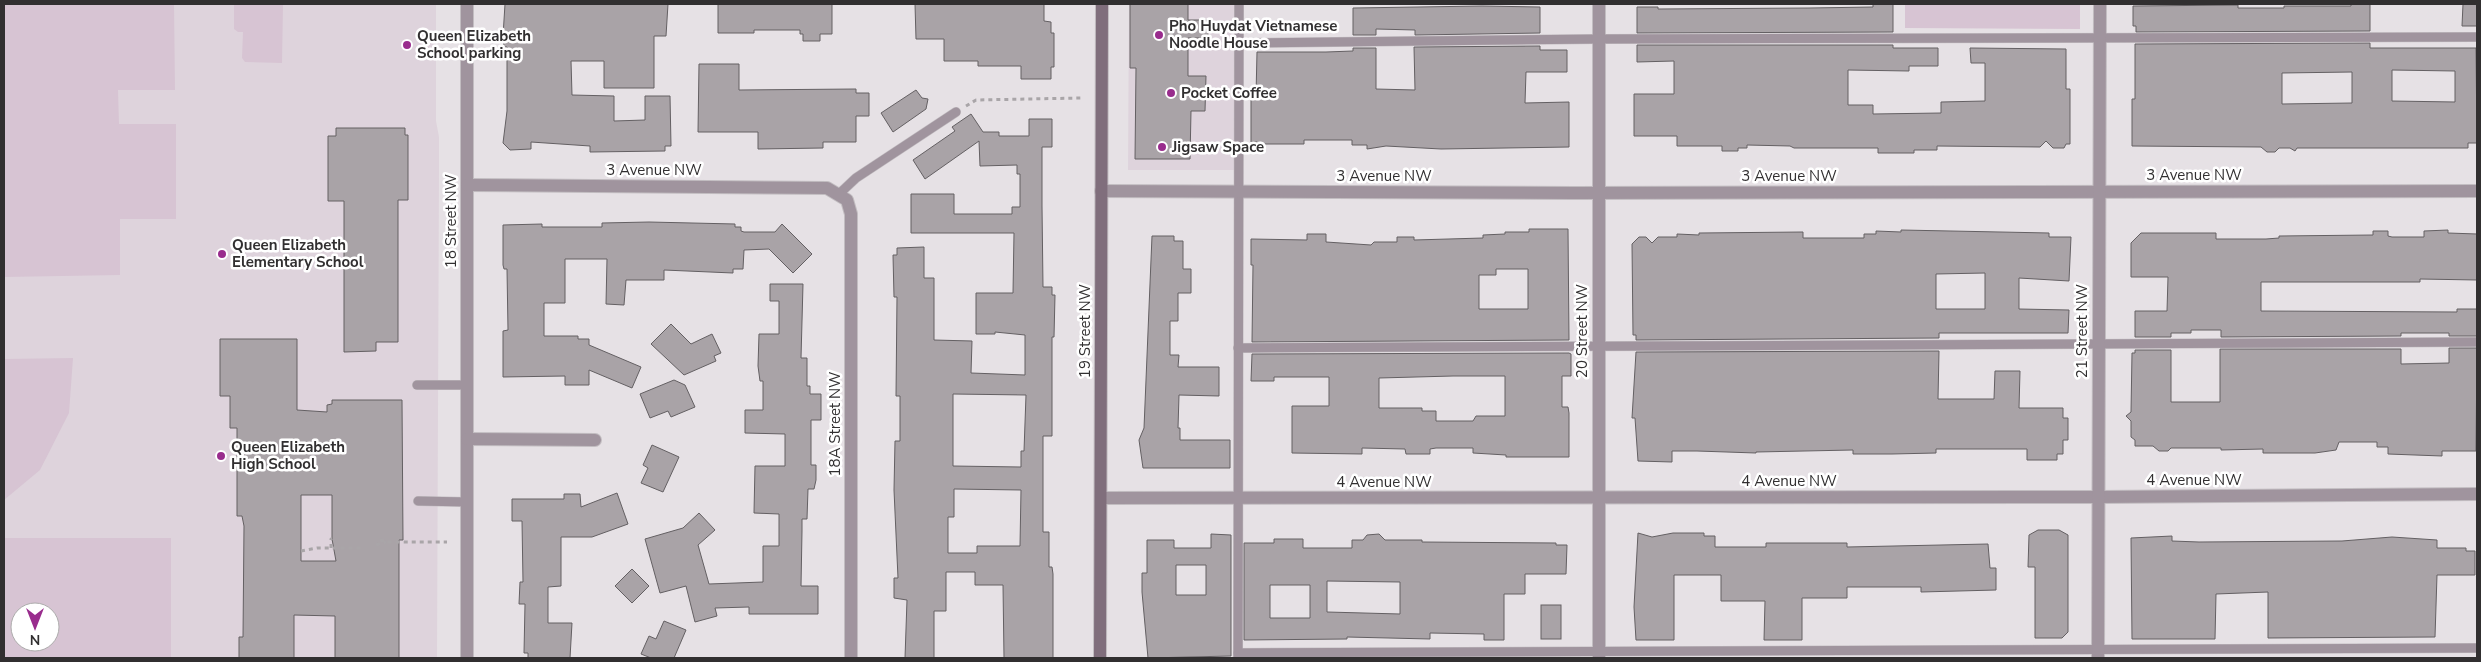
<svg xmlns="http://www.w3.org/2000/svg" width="2481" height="662" font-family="'Nunito Sans',sans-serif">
	<rect width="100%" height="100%" fill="#e6e1e5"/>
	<g fill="#ded3dc" fill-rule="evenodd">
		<path d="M4,4H436V121L439,137V169L437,658H4ZM20,612H50V642H20Z"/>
		<path d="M1129,4H1235V170H1128Z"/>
	</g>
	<g fill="#d7c4d3" fill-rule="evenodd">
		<path d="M4,4H174L175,90H118L119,124H176V219H120V275L4,277Z"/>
		<path d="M231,4H283L282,63L245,62L242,58L243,32H238L234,29V4Z"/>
		<path d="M1905,4H2080V29L1905,28Z"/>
		<path d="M73,358L69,413L40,470L4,500V359Z"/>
		<path d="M4,538H171V658H4ZM20,612H50V642H20Z"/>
	</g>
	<g fill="#a9a3a7" stroke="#646063" fill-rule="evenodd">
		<path d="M505,4H668L666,36H654V88H604V61H571L572,95L614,96V121L645,120V96H670L671,146H665V151L590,152V146L531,142V149L510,150L503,143L507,111V47H504L503,36Z"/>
		<path d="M718,4H832V34H820V41H803V34H800V30H754V33H718Z"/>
		<path d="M915,4H1044V21L1051,22V33H1054V67H1051V79H1021V66H978V61H944V39H916Z"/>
		<path d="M1130,4H1188V20H1208V38H1188V76H1206L1205,111H1191L1190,159H1135L1136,68H1130Z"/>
		<path d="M1873,4H1893V32L1637,33V7H1658V9L1809,8L1873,7Z"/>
		<path d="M2351,4H2370V31L2136,32V26H2133V6L2238,5V8H2284V6H2351Z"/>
		<path d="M2463,4H2477V26H2462Z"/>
		<path d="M1482,6L1540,7V33L1415,35V30L1376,29V35H1353V8Z"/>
		<path d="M2370,43V48H2476L2477,143H2468V148H2297L2295,151L2290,148H2279L2275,152H2267L2261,147L2132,146V99H2135V44ZM2392,70L2455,71V102L2392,101ZM2352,72V103L2282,104V73Z"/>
		<path d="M1637,45H1893V48H1938V66H1909V71L1848,70V105H1873V114L1941,113V102L1985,101V63H1971L1970,48L2066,49V89H2070V144H2066L2064,148H2053L2046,141L2040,147L1937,146V150H1914V153H1878V148H1794L1790,146L1747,145V148H1738V151H1722V146H1677V136H1634V94H1674V61L1637,62Z"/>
		<path d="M1540,46V50H1567V72H1526L1525,103L1569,102V147L1441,149L1386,146L1367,149V145H1352V140H1304V144H1257V142H1251V96H1256L1257,52H1326L1353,51V48H1376V89L1415,90L1414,47Z"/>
		<path d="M699,64H739V90L856,89V93H869V116H856V142H823V148L758,149V132H698Z"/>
		<path d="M916,90L922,98L928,99L926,109L893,132L881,113Z"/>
		<path d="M971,114L983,132H999V136H1029V119H1052V147H1042V206L1043,287H1052V295H1055L1054,337H1052V436H1043V532H1049V567H1052L1053,574V658H1004L1003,585H975V572H946V611H934V658H905L907,600L894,598V578H898L894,490L895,441H900V396H896L897,297H894L893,255H897V248L924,247V278H934V340L972,341L971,373L1025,375V335L995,332V334H976V293H1013L1014,233H911V194H954V214H1012V207H1020V174H1017V165L980,166L979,141L925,179L913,160L955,131L952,127ZM953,394L1026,395L1024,451H1021V467L953,466ZM954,489L1021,490L1020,546H977V553H948V517H954Z"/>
		<path d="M336,128H405V135H408V200H398V342H376V351L344,352V201H328V136H336Z"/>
		<path d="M649,222L735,224V227H741V231L744,232H775L782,224L812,254L793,273L769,249L744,250L743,269H733V273L664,270V280H626L624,305L606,304L607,259H565V303H544V336H578V339H589V345L641,367L632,388L589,370V385H565V376L503,377V331L508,330L507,269H504L503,265V225L542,224V227H602V223Z"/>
		<path d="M1529,229H1568L1569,340L1252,342L1253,265H1251V239L1307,240V234H1326V242L1371,245L1374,242H1397V237H1414V240L1483,238V235L1505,234V232H1529ZM1496,269H1528V309H1479V275H1496Z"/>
		<path d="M1901,230L2049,233V237H2071L2069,281L2019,278V309L2069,310L2068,333H1939V338L1636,340V335H1633L1632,244L1639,237H1646L1652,243L1658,237H1677V234L1699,235V233L1803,232V238H1864V234H1876V231L1901,232ZM1985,273V309H1936V274Z"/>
		<path d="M2448,230V233L2477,234V280L2420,279V282H2261V311L2457,312V309H2477V336H2449V333H2401V336L2221,337V330H2191V333H2171V337H2135V311H2167L2168,277H2131V243L2141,233H2216V239H2266L2279,238V236L2373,235V231H2388V236L2392,237H2424V231Z"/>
		<path d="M1152,236H1174V241H1183V269H1191V293H1178V321H1170V355H1179L1178,367H1219V396L1179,395L1178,428H1180V440H1230V468H1143L1139,440L1144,428Z"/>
		<path d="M770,284H803L801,358H807V386H810V394H821V420H811V465H816V480L814,489H808L807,519H802V531L801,586H818V614H749V607L715,608L717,616L695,622L686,586L660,593L645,539L683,528L699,513L715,530L698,545L709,584L763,582V546H779V514L754,513L755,466H785V434L745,433V410H763V381H760L758,366L759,334H779V301H770Z"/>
		<path d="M671,324L691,344L712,334L721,353L714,356L716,361L684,375L651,344Z"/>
		<path d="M220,339H297V410L327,412V405L332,404V400H402L403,540H399V658H335V616L294,615V658H239V637H243L244,526L242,516H237V428H230V396H220ZM301,495H332V539L336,561H301Z"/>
		<path d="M2449,348H2477L2476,451H2442V456L2388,454V447H2377V442H2339L2336,450L2315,453H2263V449L2221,450V448H2171L2168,451H2159L2153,446H2135V440L2131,437V421L2126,416L2131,412L2132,353H2135V350H2171V402H2220V349H2401V364L2449,363Z"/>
		<path d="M1939,351L1938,399H1994L1995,371H2020L2019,408H2063V418H2068V440H2063V454H2057V460H2027V449H1936V453L1892,454H1853V450L1756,452V453L1697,451H1672V462L1638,461L1635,418H1632L1636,352Z"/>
		<path d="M1569,353L1571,354V376H1562V407H1568L1569,413V457H1506V455L1473,453V448H1436L1430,449V454H1406L1405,449L1362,448V454L1292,453V406H1329V377H1274V381H1251L1252,354ZM1453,376H1505V416H1476L1473,421H1436V411H1422V408H1379V378Z"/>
		<path d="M674,380L685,385L695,407L671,417L668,411L650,418L640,394Z"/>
		<path d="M652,445L679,457L663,492L641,483L648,468L643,465Z"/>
		<path d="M617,493L628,524L592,537H561V586L548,587V623H572L570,658H528V653H524L525,604H519L520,582H523L522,521H512V499H564V494H580L581,507Z"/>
		<path d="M2038,530H2059L2068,535V632L2062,638H2035V567H2028L2029,535Z"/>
		<path d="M1638,533L1652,537L1673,533H1704V536H1715V547H1766V543H1847V547L1988,544L1990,568H1996V590L1921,592V587H1847V598H1802V640H1764L1765,601H1721V575H1674V640H1636L1634,607Z"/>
		<path d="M1211,534L1231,535V656L1148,658L1142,592V573H1147V540H1174V548H1211ZM1176,565H1206V595H1176Z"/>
		<path d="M1379,534L1385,540H1422V542L1556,543V545H1567L1566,574H1525V594H1504V640H1484V634L1430,633V639L1347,637V639L1244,640V543H1274V539H1303V548H1352V540H1363L1367,535ZM1327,581L1400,582V614L1327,612ZM1270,585H1310V618H1270Z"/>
		<path d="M2172,536V541L2199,542L2342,541L2392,537L2437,540V548H2466V551H2475V575H2437L2435,637L2268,638V592L2216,594L2215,639H2132L2131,538Z"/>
		<path d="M632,569L649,586L632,603L615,586Z"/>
		<rect x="1541" y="605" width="20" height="34"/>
		<path d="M664,621L686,630L674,658H651L641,654L649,636L656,639Z"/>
	</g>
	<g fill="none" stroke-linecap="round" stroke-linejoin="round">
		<g stroke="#c2bdc1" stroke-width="10">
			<g id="lane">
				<path d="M1239,43L1599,39L2477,37"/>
				<path d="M839,194L856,178L956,112"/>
				<path d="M1238,348L2477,342"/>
				<path d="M417,385H467"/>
				<path d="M418,501L467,502"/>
				<path d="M1238,653L2477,648"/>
				<path d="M1238,658L1239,4"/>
			</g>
		</g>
		<g stroke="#c2bdc1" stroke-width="14">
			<g id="street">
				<path d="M467,4V658"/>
				<path d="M467,185L827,188L847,200L851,214V658"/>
				<path d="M1101,191L1574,193L2477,191"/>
				<path d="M467,439L595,440"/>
				<path d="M1101,498L2098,497L2477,494"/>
				<path d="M1599,658V4"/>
				<path d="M2098,658L2100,4"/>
			</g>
		</g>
		<g stroke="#c2bdc1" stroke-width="14">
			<path id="secondary" d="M1100,658L1102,4"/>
		</g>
		<g stroke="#a9a5a8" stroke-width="3" stroke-dasharray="4 4" stroke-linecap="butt">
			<path d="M966,106L976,100L1081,98"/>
			<path d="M380,540L387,542H447"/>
			<path d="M376,545L386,542"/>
			<path d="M331,548V539H332"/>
			<path d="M301,551L317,548H362"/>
		</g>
		<use href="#lane" stroke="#a0949e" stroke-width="9"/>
		<use href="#street" stroke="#a0949e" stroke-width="12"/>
		<use href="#secondary" stroke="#806e7c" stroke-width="12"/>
	</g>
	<g fill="#992c8d" stroke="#fff" stroke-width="2">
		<circle cx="1159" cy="35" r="5"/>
		<circle cx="407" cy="45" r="5"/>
		<circle cx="1171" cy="93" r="5"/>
		<circle cx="1162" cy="147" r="5"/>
		<circle cx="222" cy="254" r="5"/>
		<circle cx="221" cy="456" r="5"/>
	</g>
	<g text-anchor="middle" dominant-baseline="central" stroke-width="5" stroke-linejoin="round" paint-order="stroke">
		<g font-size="15" font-weight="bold" fill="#312f30" stroke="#fff" text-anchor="start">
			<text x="1169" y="26">Pho Huydat Vietnamese<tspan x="1169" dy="17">Noodle House</tspan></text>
			<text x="417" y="36">Queen Elizabeth<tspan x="417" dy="17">School parking</tspan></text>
			<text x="1181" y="93">Pocket Coffee</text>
			<text x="1172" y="147">Jigsaw Space</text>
			<text x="232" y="245">Queen Elizabeth<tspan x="232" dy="17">Elementary School</tspan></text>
			<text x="231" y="447">Queen Elizabeth<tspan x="231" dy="17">High School</tspan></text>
		</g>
		<g font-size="15" fill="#312f30" stroke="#fff">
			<text x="654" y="170">3 Avenue NW</text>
			<text x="2194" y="175">3 Avenue NW</text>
			<text x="1384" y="176">3 Avenue NW</text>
			<text x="1789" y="176">3 Avenue NW</text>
			<text transform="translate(451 221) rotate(-90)">18 Street NW</text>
			<text transform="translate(1085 331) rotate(-90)">19 Street NW</text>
			<text transform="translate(1582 331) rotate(-90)">20 Street NW</text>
			<text transform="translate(2082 331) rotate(-90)">21 Street NW</text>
			<text transform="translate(835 424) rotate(-90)">18A Street NW</text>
			<text x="2194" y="480">4 Avenue NW</text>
			<text x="1789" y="481">4 Avenue NW</text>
			<text x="1384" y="482">4 Avenue NW</text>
		</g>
	</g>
	<rect width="2481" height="662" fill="none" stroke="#312f30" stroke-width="10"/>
	<g transform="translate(35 627) rotate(180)"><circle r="24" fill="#ffffff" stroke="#adacac"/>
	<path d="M0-4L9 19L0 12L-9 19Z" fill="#992c8d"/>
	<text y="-8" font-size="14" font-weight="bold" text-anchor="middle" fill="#312f30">N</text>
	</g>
</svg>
